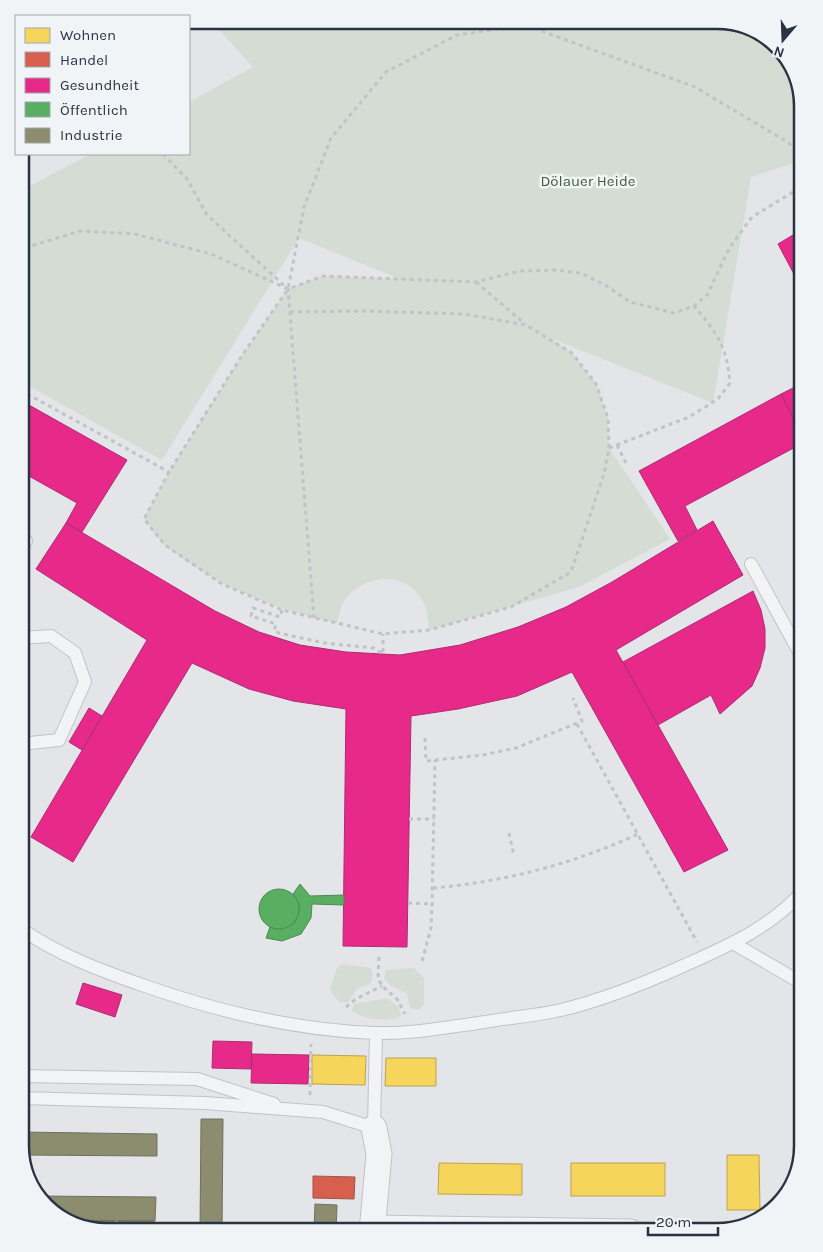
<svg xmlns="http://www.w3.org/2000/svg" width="823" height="1252" font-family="Karla,sans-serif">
	<rect width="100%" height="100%" fill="#e3e5e8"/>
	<g fill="#d4dcd4">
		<path d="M723,20L765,34L792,63L803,105V160L751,177L713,403L550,338L572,353L596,384L608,418L609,448L670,539L579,587L429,630C428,622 428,610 424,603C407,570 364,573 344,601C340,607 339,616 337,623C275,610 216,586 166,546C158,539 151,528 144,519L169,472L241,357L288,289L323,276L400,279L299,238L162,460L20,381V191L91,154H189V102L253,67L215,25Z"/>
		<path d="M342,964L371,968L373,976L371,983L357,989L348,1002C338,1004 335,998 330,989L337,968Z"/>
		<path d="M414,968L424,978V1004L419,1010L410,1008L407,994L391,986L384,979L386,970Z"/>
		<path d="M387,998L399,1008L401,1016C386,1023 364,1020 351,1010L355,1004Z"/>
	</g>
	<g fill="#f6d55c" stroke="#b9a454">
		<path d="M312,1055L366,1056L365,1085L312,1084Z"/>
		<path d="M386,1058H436V1086H385Z"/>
		<path d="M727,1155H759L760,1210H727Z"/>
		<path d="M439,1163L522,1164V1195L438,1194Z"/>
		<rect x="571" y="1163" width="94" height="33"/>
	</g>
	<path fill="#d6604d" stroke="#a25249" d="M313,1176L355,1177L354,1199L313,1198Z"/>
	<g fill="#e7298a" stroke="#ae2c74">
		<path d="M803,229V291L778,244Z"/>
		<path d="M803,383V429L800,431L781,394Z"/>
		<path d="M781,394L803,438V443L685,506L697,530L678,541L639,471Z"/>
		<path d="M20,400L127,460L82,532L66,523L77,503L20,471Z"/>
		<path d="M713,521L743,575L616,650L728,850L684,872L572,672L517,696L458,709L411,716L407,947L343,946L346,709L293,701L249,689L192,663L73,862L31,837L147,640L36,569L66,523L215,611L259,632L300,645L346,652L400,655L460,645L518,627L566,607L612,582Z"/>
		<path d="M753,591L761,610L765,629V648L760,668L752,686L720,714L711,695L658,725L623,662Z"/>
		<path d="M89,708L102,716L82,750L69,742Z"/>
		<path d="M83,983L122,995L115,1017L76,1004Z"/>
		<path d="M213,1041L252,1042L251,1069L212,1068Z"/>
		<path d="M252,1054L309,1055L308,1084L251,1083Z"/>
	</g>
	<g fill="#5aae61" stroke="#4c8957">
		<path d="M300,884L310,896L344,895V905L312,904L311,918L301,934L282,941L266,938L270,927L278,929L294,924L300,909L298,901L293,894Z"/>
		<circle cx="279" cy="909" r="20"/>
	</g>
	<g fill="#8c8c6e" stroke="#6f7160">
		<path d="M201,1119H223L222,1232H200Z"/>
		<path d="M20,1132L157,1134V1156L22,1155Z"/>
		<path d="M38,1196L156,1197L155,1221L62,1220Z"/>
		<path d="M315,1204L337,1205L336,1231L314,1230Z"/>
		<path d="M78,1221H115V1232H100L78,1225Z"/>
		<rect x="118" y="1221" width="36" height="11"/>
	</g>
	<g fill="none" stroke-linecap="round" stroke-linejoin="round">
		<g stroke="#c1c3c6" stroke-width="14">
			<g id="service">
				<path d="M20,551L26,541L20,533"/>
				<path d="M751,564L803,659"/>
				<path d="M20,744L59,740L85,682L75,653L51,636L20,638"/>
				<path d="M20,928C58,955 102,971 145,986C219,1012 296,1030 374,1033C409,1034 444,1028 478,1023C506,1018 534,1016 561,1010C603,1000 645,983 683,966C728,946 770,928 803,891"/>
				<path d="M733,943L803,984"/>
				<path d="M20,1076L197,1079L274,1104"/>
				<path d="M20,1098L205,1103L323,1112L374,1128L376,1033"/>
			</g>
		</g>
		<g stroke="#c1c3c6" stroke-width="27">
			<g id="minor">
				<path d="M372,1228L630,1232"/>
				<path d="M372,1232L379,1154L374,1128"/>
			</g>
		</g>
		<g stroke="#c2c3c8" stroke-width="3" stroke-dasharray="4 4" stroke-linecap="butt">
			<path d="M715,20L778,48"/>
			<path d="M163,154L187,179L207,215L288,289L314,618"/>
			<path d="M20,255L28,247L80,231L135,234L211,254L288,289L323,276L476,282L520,271L555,270L581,273L605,285L630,302L674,313L694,306L707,295L730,247L752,217L803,186"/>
			<path d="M476,282L525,324"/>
			<path d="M290,312L365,311L464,314L526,325L572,353L596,384L608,418L609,448L604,474L571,572L511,607L429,630L383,634L282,610L222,584L165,545L144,519L169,472L241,357L288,289L304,207L331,138L386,72L457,35L525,25L695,87L789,143L803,160"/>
			<path d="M20,390L169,472"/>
			<path d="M617,445L626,463"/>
			<path d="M609,448L689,417L718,399L730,383C727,346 717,333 694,306"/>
			<path d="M282,610L280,617L253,608L251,616L276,624L274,631L279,633L324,643L374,648L383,654V634"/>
			<path d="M577,724L697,942"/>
			<path d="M425,738L426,761L483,755L516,748L582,721L573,698"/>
			<path d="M409,819H434"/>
			<path d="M509,833L514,856"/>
			<path d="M433,888C504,882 573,864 638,834"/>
			<path d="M408,903L432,904"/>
			<path d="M379,957L378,978L382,986L397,999L405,1014"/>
			<path d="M422,961L431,928L432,904L435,760"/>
			<path d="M346,1007L356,999L382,986"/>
			<path d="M310,1095L311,1044"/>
		</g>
		<use href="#service" stroke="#f2f3f5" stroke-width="12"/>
		<use href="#minor" stroke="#f2f3f5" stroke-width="25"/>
	</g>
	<g text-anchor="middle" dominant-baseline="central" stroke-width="5" stroke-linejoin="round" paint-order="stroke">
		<g font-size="15" fill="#405d37" stroke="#f1f4f7">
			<text x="588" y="181">Dölauer Heide</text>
		</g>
	</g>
	<path d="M0 0H823V1252H0ZM106 29H717A77 77 0 0 1 794 106V1146A77 77 0 0 1 717 1223H106A77 77 0 0 1 29 1146V106A77 77 0 0 1 106 29Z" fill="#f1f4f7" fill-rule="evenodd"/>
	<path fill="none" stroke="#2a3341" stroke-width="2.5" d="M106 29H717A77 77 0 0 1 794 106V1146A77 77 0 0 1 717 1223H106A77 77 0 0 1 29 1146V106A77 77 0 0 1 106 29Z"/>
	<rect x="15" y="15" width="175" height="140" fill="#f1f4f7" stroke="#a1a7ae"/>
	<rect x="25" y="28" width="25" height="15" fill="#f6d55c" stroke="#a1a7ae"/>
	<text x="60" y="40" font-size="15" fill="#2a3341">Wohnen</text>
	<rect x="25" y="52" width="25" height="15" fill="#d6604d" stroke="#a1a7ae"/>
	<text x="60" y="65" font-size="15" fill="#2a3341">Handel</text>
	<rect x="25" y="78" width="25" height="15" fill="#e7298a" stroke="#a1a7ae"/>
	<text x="60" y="90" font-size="15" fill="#2a3341">Gesundheit</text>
	<rect x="25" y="102" width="25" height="15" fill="#5aae61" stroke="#a1a7ae"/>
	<text x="60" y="115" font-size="15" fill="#2a3341">Öffentlich</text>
	<rect x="25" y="128" width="25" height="15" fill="#8c8c6e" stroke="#a1a7ae"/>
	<text x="60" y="140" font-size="15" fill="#2a3341">Industrie</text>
	<g transform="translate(783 40) rotate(199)" stroke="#f1f4f7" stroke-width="4" paint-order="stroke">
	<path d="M0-4L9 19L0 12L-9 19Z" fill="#2a3341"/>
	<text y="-8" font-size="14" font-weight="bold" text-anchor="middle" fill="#2a3341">N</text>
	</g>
	<path d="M648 1227v8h70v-8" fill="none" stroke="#2a3341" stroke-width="2.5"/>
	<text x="656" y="1227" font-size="15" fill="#2a3341" stroke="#f1f4f7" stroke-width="4" paint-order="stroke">20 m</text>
</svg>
